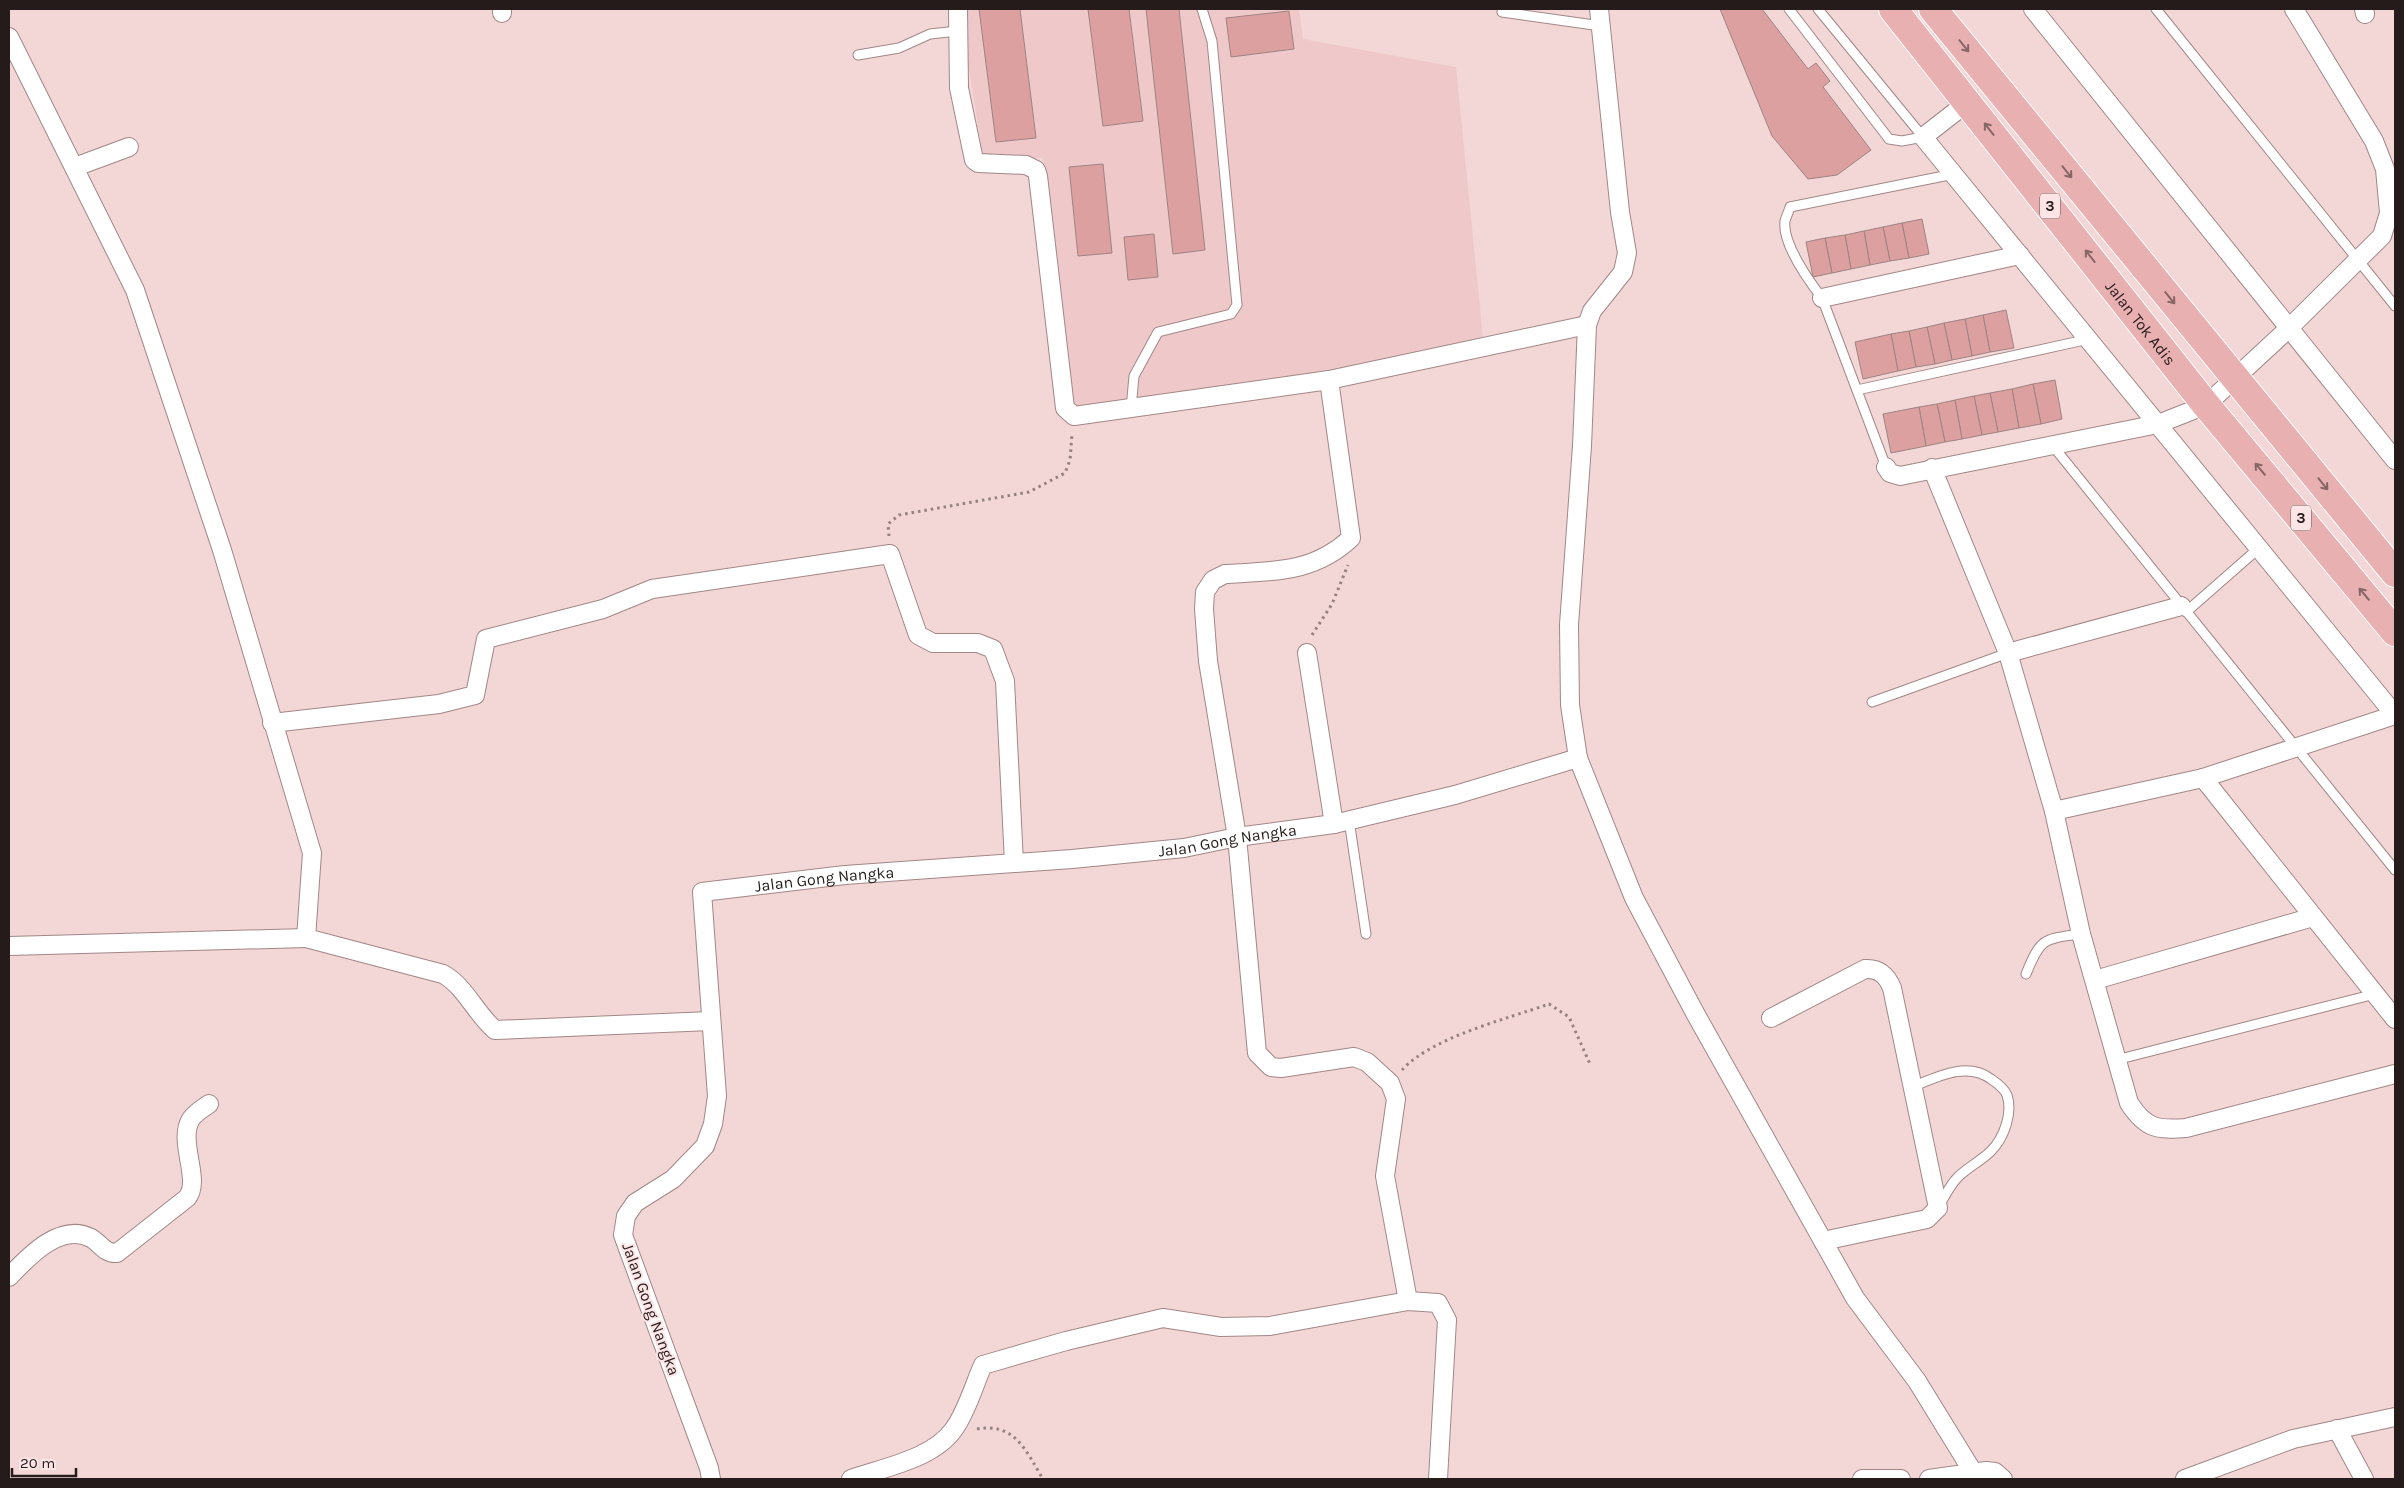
<svg xmlns="http://www.w3.org/2000/svg" width="2404" height="1488" font-family="Karla,sans-serif">
	<rect width="100%" height="100%" fill="#f3d6d6"/>
	<path fill="#efc9c9" d="M967,9H1299L1303,39L1456,67L1483,338L1329,372L1073,411L1043,158H983L967,56Z"/>
	<g fill="#dda0a1" stroke="#9e8383">
		<path d="M979,9H1020L1036,138L996,142Z"/>
		<path d="M1088,9H1129L1143,121L1103,126Z"/>
		<path d="M1146,9H1179L1205,250L1173,254Z"/>
		<path d="M1720,9H1762L1808,69L1816,63L1830,81L1823,87L1871,150L1837,175L1808,179L1772,136Z"/>
		<path d="M1289,11L1294,49L1231,57L1226,18Z"/>
		<path d="M1103,164L1112,253L1078,256L1069,167Z"/>
		<path d="M1922,219L1929,254L1909,258L1902,223Z"/>
		<path d="M1902,223L1909,258L1890,261L1883,227Z"/>
		<path d="M1883,227L1890,261L1870,265L1864,231Z"/>
		<path d="M1864,231L1870,265L1851,269L1845,235Z"/>
		<path d="M1154,234L1158,277L1128,280L1124,237Z"/>
		<path d="M1845,235L1851,269L1832,273L1825,238Z"/>
		<path d="M1825,238L1832,273L1813,277L1806,242Z"/>
		<path d="M2006,310L2014,348L1990,352L1983,315Z"/>
		<path d="M1983,315L1990,352L1972,356L1965,319Z"/>
		<path d="M1965,319L1972,356L1952,360L1944,323Z"/>
		<path d="M1944,323L1952,360L1935,364L1927,327Z"/>
		<path d="M1927,327L1935,364L1916,367L1909,331Z"/>
		<path d="M1909,331L1916,367L1898,371L1891,334Z"/>
		<path d="M1891,334L1898,371L1863,379L1855,342Z"/>
		<path d="M2055,380L2062,419L2041,424L2033,384Z"/>
		<path d="M2033,384L2041,424L2019,428L2012,389Z"/>
		<path d="M2012,389L2019,428L1998,432L1990,393Z"/>
		<path d="M1990,393L1998,432L1982,435L1974,396Z"/>
		<path d="M1974,396L1982,435L1962,439L1955,400Z"/>
		<path d="M1955,400L1962,439L1945,442L1937,404Z"/>
		<path d="M1937,404L1945,442L1926,446L1919,407Z"/>
		<path d="M1919,407L1926,446L1891,453L1883,414Z"/>
	</g>
	<g fill="none" stroke-linecap="round" stroke-linejoin="round">
		<g stroke="#a28787" stroke-width="11">
			<g id="service">
				<path d="M1789,9L1889,139L1902,141L1923,137L1818,9"/>
				<path d="M2156,9L2395,306"/>
				<path d="M1502,12L1601,26"/>
				<path d="M858,55L899,48L930,34L958,31"/>
				<path d="M1857,390L2089,339"/>
				<path d="M1131,409L1134,376L1158,332L1231,314L1237,305L1212,41L1202,9"/>
				<path d="M2053,446L2395,870"/>
				<path d="M1886,467L1822,298C1809,281 1782,243 1785,221C1786,217 1789,211 1790,207L1954,174"/>
				<path d="M2186,612L2259,548"/>
				<path d="M1872,702L2008,653"/>
				<path d="M1349,820L1366,934"/>
				<path d="M2026,974C2041,937 2044,939 2081,934"/>
				<path d="M2116,1060L2375,994"/>
				<path d="M1912,1087C1937,1077 1967,1061 1991,1079C1997,1083 2004,1088 2007,1095C2013,1113 2004,1138 1991,1151C1981,1161 1968,1167 1958,1177C1950,1185 1945,1196 1939,1206"/>
			</g>
		</g>
		<g stroke="#a28787" stroke-width="20">
			<g id="minor">
				<path d="M958,9L959,88L974,160L978,163L1026,165L1036,170L1038,176L1065,408L1074,416L1329,380L1587,325"/>
				<path d="M1599,9L1620,212L1627,253L1623,272L1592,311L1587,325L1582,446L1569,625L1570,705L1578,758L1634,898L1695,1013L1855,1298L1917,1381L1973,1472"/>
				<path d="M2033,9L2395,460"/>
				<path d="M2364,9L2365,14"/>
				<path d="M502,13V9"/>
				<path d="M9,37L135,290L222,550L312,853L306,938L443,974C465,986 476,1014 495,1030L711,1021"/>
				<path d="M1968,102L1923,137L2395,715L2203,778L2054,811"/>
				<path d="M75,167L129,147"/>
				<path d="M1822,298L2020,255"/>
				<path d="M1329,380L1351,538C1314,573 1274,571 1225,574L1213,580L1205,592L1204,609L1208,661L1237,837L1257,1053L1271,1067L1281,1068L1354,1057L1367,1062L1390,1083L1396,1099L1385,1176L1408,1301"/>
				<path d="M1886,467L1890,473L1900,476L2158,424L2206,405L2288,329L2382,236L2389,213L2385,169L2374,141L2294,9"/>
				<path d="M1932,468L2008,653L2054,811L2081,934L2129,1103C2146,1129 2157,1130 2186,1128L2395,1074"/>
				<path d="M1307,653L1334,824"/>
				<path d="M2008,653L2181,606"/>
				<path d="M272,723L439,704L475,695L486,639L603,609L652,589L890,554L918,635L933,643H978L993,649L1005,681L1014,863"/>
				<path d="M2203,778L2395,1019"/>
				<path d="M9,946L306,938"/>
				<path d="M2095,980L2313,917"/>
				<path d="M1771,1018L1865,969C1880,968 1887,976 1892,988L1938,1208L1927,1219L1823,1241"/>
				<path d="M9,1277C28,1257 60,1222 91,1238C100,1243 105,1254 117,1253L187,1198C202,1180 177,1141 191,1119C195,1113 203,1108 209,1104"/>
				<path d="M2337,1429L2364,1479"/>
				<path id="s1" d="M711,1479L709,1468L623,1235L626,1216L635,1203L673,1179L705,1146L713,1124L717,1096L702,892L845,875L1072,859L1184,848L1237,837L1334,824L1455,795L1578,758"/>
				<path d="M851,1479C885,1467 933,1459 954,1429C967,1411 974,1385 983,1365L1066,1341L1163,1318L1221,1327L1270,1326L1408,1301L1438,1303L1447,1320L1438,1479"/>
				<path d="M1862,1479H1901"/>
				<path d="M1929,1479L1986,1471L1995,1472L2003,1479"/>
				<path d="M2185,1479L2293,1439L2395,1417"/>
			</g>
		</g>
		<g stroke="#fff" stroke-width="30">
			<g id="primary">
				<path id="s2" d="M1893,9L2206,405L2395,632"/>
				<path d="M1933,9L2395,573"/>
			</g>
		</g>
		<g stroke="#958181" stroke-width="3" stroke-dasharray="2.5 4" stroke-linecap="butt">
			<path d="M889,536L888,524L899,515L1029,492L1065,473L1070,460L1072,434"/>
			<path d="M1312,635L1332,604L1348,565"/>
			<path d="M1402,1070C1432,1037 1507,1019 1549,1004L1569,1017L1590,1064"/>
			<path d="M977,1429C1015,1422 1026,1451 1043,1479"/>
		</g>
		<use href="#service" stroke="#fff" stroke-width="9"/>
		<use href="#minor" stroke="#fff" stroke-width="18"/>
		<use href="#primary" stroke="#e9b0b2" stroke-width="28"/>
	</g>
	<defs><path id="oneway-shaft" d="M-6 0H5M1.5-3L5.5 0L1.5 3" fill="none" stroke-width="1.6" stroke-linecap="round" stroke-linejoin="round" transform="scale(1.25)"/></defs>
	<g stroke="#876666">
		<use href="#oneway-shaft" transform="translate(1964 46) rotate(51)"/>
		<use href="#oneway-shaft" transform="translate(1989 129) rotate(-128)"/>
		<use href="#oneway-shaft" transform="translate(2067 172) rotate(51)"/>
		<use href="#oneway-shaft" transform="translate(2090 256) rotate(-128)"/>
		<use href="#oneway-shaft" transform="translate(2170 298) rotate(51)"/>
		<use href="#oneway-shaft" transform="translate(2260 469) rotate(-130)"/>
		<use href="#oneway-shaft" transform="translate(2323 484) rotate(51)"/>
		<use href="#oneway-shaft" transform="translate(2364 594) rotate(-130)"/>
	</g>
	<g text-anchor="middle" dominant-baseline="central" stroke-width="4" stroke-linejoin="round" paint-order="stroke">
		<g fill="#fde5e5" stroke="#665858" stroke-width="1">
			<rect x="2040" y="193.5" width="20" height="25" rx="4"/>
			<rect x="2291" y="505.5" width="20" height="25" rx="4"/>
		</g>
		<g font-size="15" font-weight="bold" fill="#251b1b">
			<text x="2050" y="206">3</text>
			<text x="2301" y="518">3</text>
		</g>
		<g font-size="16" fill="#251b1b" stroke="#fde5e5">
			<text stroke="none"><textPath href="#s2" startOffset="400">Jalan Tok Adis</textPath></text>
			<text stroke="none"><textPath href="#s1" startOffset="1170">Jalan Gong Nangka</textPath></text>
			<text stroke="none"><textPath href="#s1" startOffset="765">Jalan Gong Nangka</textPath></text>
			<text transform="translate(651 1309) rotate(70)">Jalan Gong Nangka</text>
		</g>
	</g>
	<rect width="2404" height="1488" fill="none" stroke="#251b1b" stroke-width="20"/>
	<path d="M12 1468v8h64v-8" fill="none" stroke="#251b1b" stroke-width="2.5"/>
	<text x="20" y="1468" font-size="15" fill="#251b1b" stroke="#fde5e5" stroke-width="4" paint-order="stroke">20 m</text>
</svg>
